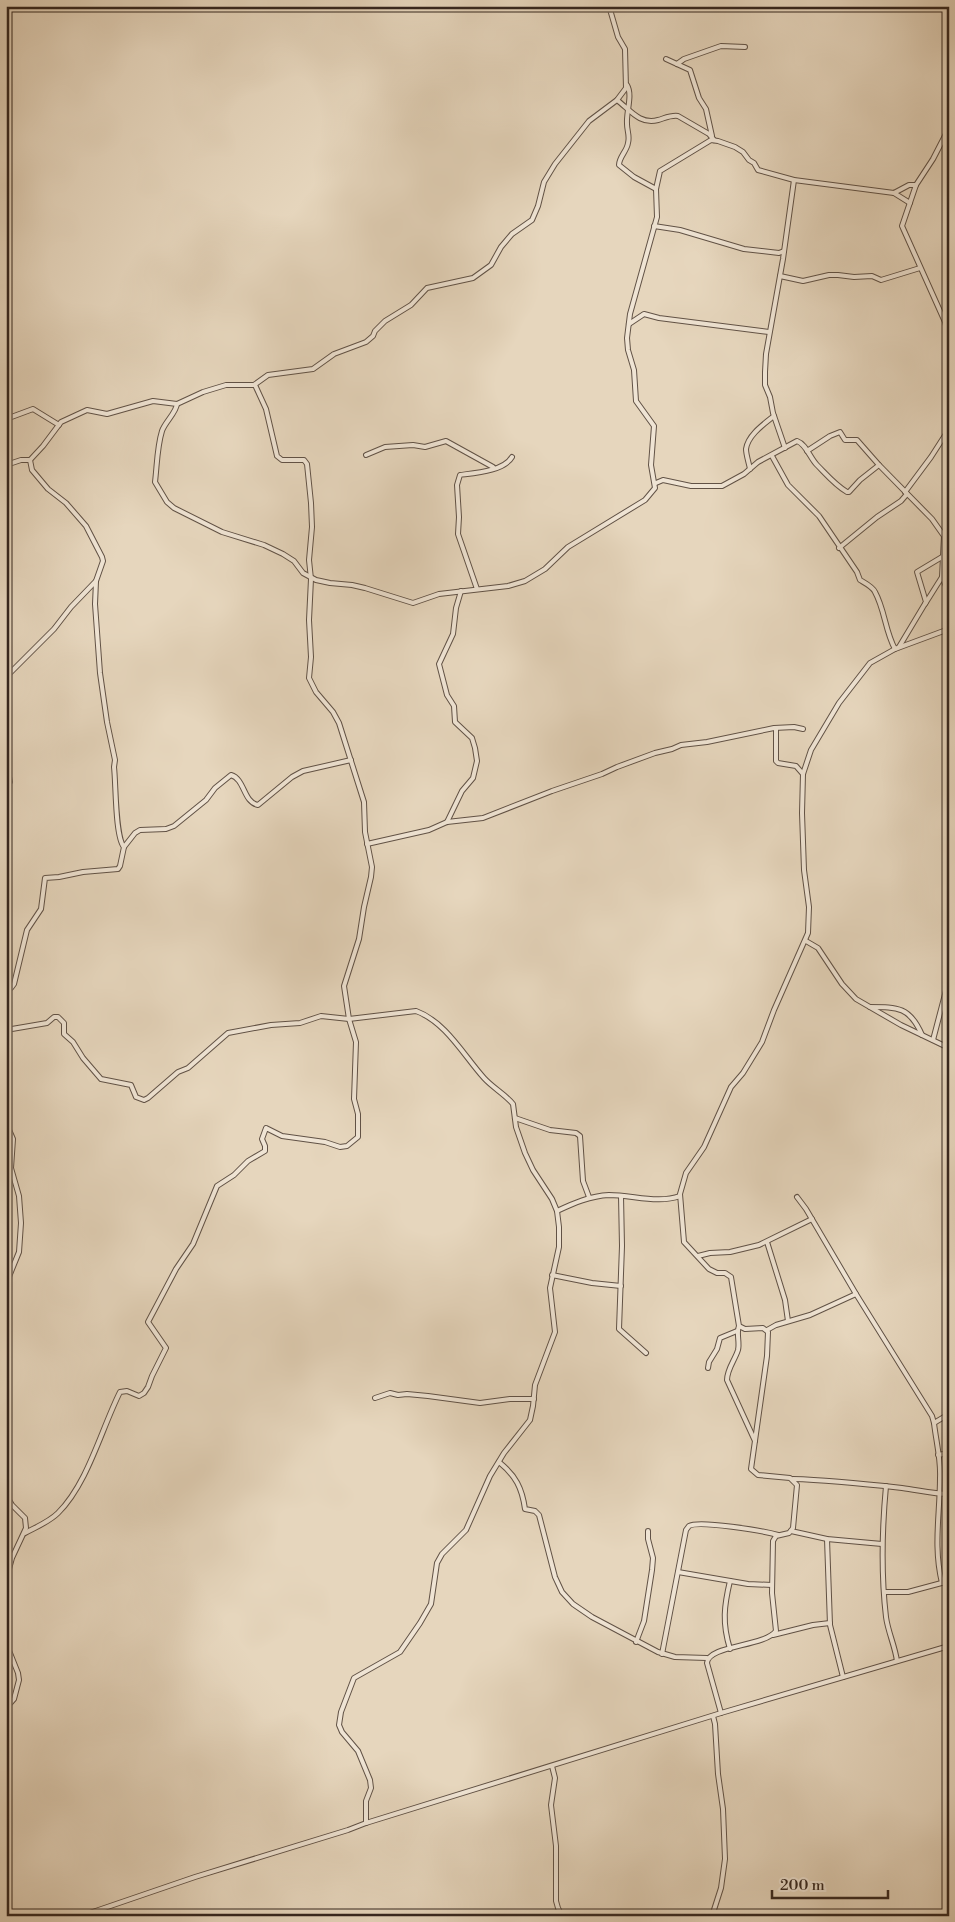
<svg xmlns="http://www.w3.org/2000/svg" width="955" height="1922" font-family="'Libre Bodoni',serif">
	<rect width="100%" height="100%" fill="#e6d6bd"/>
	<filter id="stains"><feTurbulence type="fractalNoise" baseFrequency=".004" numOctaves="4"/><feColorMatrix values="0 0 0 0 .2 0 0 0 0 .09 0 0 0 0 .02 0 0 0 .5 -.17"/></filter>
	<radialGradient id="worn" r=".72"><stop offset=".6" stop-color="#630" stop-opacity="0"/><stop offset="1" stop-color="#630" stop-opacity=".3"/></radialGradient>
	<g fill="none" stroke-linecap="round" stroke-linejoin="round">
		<g stroke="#615246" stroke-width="6">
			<g id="minor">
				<path d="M666,59L690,70L699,98L706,109L712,136"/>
				<path d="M677,64L684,59L721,46L745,47"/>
				<path d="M627,85C633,95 626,112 627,124C627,131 630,136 628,143C627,151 619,157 619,165L634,177L656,189"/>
				<path d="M617,100C630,110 640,125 658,120C665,118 671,115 678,116L709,134L714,140"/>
				<path d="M949,101V108"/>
				<path d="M949,128L933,159L916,185L902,226L945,322L949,335"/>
				<path d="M894,193L910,203"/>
				<path d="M654,226L680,230L744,249L779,253L784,251"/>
				<path d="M780,276L803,281L829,275H838L854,277L872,276L881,280L920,268"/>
				<path d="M629,324L644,314L659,318L769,332"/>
				<path d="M177,404C176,413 165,422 162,431C157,447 157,466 155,482L167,502L174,508L222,532L264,545L283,554L294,561L303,573L316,580L330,583L352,585L365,588L413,603L439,594L508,586L525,581L545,569L568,547L645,500L655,488L651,465L654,426L636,401L634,370L628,350L627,338L630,314L657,217L656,189L660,171L711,140L718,141L735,147L743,152L749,160L754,163L758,170L794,180L894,193L909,185H916"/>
				<path d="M6,419L33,409L59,425"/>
				<path d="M785,448L773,413L770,397L765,385V372L766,354L783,259L794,180"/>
				<path d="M807,451L830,436L840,432L845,440H857L879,465"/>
				<path d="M366,455L385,447L413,445L425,447L446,441L493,467"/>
				<path d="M772,456L788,485L819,516L857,572L860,580C865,583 873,587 875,592C885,610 885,631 895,649"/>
				<path d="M30,460L32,470L48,489L66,503L86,526L102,557L103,561L96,581L95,604L100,673L107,722L115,760L114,767C116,783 115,837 124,847"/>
				<path d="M6,465L21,460H30L43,446L61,422L87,410L107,414L153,401L177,404L203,392L226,385H254L268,375L313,369L334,354L366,342L373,336L375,331L385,321L411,305L427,288L473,278L491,265L501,247L512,234L532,220L538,206L544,182L555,164L589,121L617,100L626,88L625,49L618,37L609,6"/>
				<path d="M750,469C749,463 746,455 746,449C748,435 764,424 774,416"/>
				<path d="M656,483L663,480L691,486H722L744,474L758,462L797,441C806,444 810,458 817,465C826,474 835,485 847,492H849L860,480L879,465L932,519L944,536"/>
				<path d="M905,492L931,457L949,429"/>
				<path d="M949,528L944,536L942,577L949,593"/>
				<path d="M839,548L877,517L901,501L907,494"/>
				<path d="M477,589L458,534L459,517L457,485L460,475C475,473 504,471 512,457"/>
				<path d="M925,604L942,577"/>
				<path d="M899,647L926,602L917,572L942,557"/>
				<path d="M6,677L54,629L71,607L96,581"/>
				<path d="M776,728V761L778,763L796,766L803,774"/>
				<path d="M6,742V749"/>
				<path d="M6,761L10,782L6,786"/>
				<path d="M447,822L462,791L473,778L477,761L475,748L472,738L455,722L454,706L447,695L439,664L453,634L456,608L461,591"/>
				<path d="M367,844L429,830L447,822L483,818L552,791L602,774L617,767L655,753L672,749L681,745L707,742L774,728L794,727L803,729"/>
				<path d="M806,941L818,948L842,984L856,999L901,1025L949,1048"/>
				<path d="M6,989L11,988L14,984L27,930L41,909L45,878L59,877L83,872L118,869L120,866L124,847L135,833L140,830L166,829L174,826L206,800L215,788L231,775C245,779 243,802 258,805L292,777L303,771L351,760"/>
				<path d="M870,1007C898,1007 910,1007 922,1035"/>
				<path d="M6,1030L47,1023L54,1017H58L64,1023V1034L73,1042L83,1058L101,1079L131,1085L136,1097L144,1100L148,1098L178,1072L188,1068L228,1033L271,1025L300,1023L321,1016L349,1019L416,1011C446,1022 464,1056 484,1078C493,1088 505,1094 513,1104L516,1127L525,1153L533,1170L552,1199L557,1211L559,1227V1247L550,1288L555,1332L535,1385L533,1406L530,1420L504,1453L490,1476L466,1530L442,1554L437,1563L431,1604L420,1623L400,1652L354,1678L341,1712L339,1725L342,1732L358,1751L370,1780L371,1788L366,1801V1823"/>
				<path d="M933,1040L949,979"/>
				<path d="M515,1118L550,1130L576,1133L580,1136L583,1181L589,1197"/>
				<path d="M6,1123L13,1139L11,1168L19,1196L21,1223L19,1252L6,1284"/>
				<path d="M621,1196L622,1246L619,1329L646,1353"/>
				<path d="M797,1197L806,1209L856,1294L932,1416L934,1423C936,1441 941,1459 940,1478C940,1514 933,1546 942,1583"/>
				<path d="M557,1211C574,1203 590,1196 609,1195C633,1195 658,1204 680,1196"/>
				<path d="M767,1242L785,1300L788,1321"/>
				<path d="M698,1256L710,1253L730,1252L759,1245L812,1219"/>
				<path d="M552,1275L592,1283L621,1286"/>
				<path d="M739,1326C736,1334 740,1342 738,1350C735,1360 727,1369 727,1380L755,1441"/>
				<path d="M767,1330L776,1325L810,1315L856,1294"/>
				<path d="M708,1368L709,1362L717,1349L720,1338L737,1331"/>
				<path d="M375,1398L390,1393L398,1395L407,1394L428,1396L480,1403L510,1399H534"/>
				<path d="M934,1423L949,1414"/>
				<path d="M938,1455L949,1453"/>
				<path d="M499,1462C516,1476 522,1488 525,1509L535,1511L539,1515L555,1577L562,1592L573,1604L592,1617L658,1652L675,1657L707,1658"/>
				<path d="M793,1479C830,1480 866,1484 902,1488C918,1490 933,1494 949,1494"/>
				<path d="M886,1486C882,1529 881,1574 886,1617C888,1632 895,1646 897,1661"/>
				<path d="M6,1495L12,1505L25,1518L26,1528L12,1558L6,1580"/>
				<path d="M791,1531L827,1539L882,1544"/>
				<path d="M25,1533C36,1527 49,1522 58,1513C88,1483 101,1430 120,1392L127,1391L139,1396L144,1393L148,1387L152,1376L166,1348L148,1322L176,1269L193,1244L217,1186L234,1175L248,1161L265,1151V1146L262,1139L266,1128L282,1136L325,1142L340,1147L347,1146L358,1137V1114L354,1099L356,1042L349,1019L344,986L359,939L364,907L371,877L372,867L365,832L364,802L339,723L333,712L316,692L309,678L311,657L309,620L311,579L309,560L312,527L311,503L307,464L304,460H282L277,456L266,409L255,385"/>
				<path d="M827,1539L830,1625L843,1677"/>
				<path d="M678,1572L748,1584L772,1585"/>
				<path d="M884,1592H908L949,1581"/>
				<path d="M6,1625L8,1648L18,1673L19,1680L14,1699L6,1708"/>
				<path d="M773,1635L813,1625L830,1623"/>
				<path d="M636,1642L644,1621L652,1570L653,1558L648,1539V1531"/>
				<path d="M730,1649C722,1623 724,1606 730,1581"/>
				<path d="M662,1654L686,1530L689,1526C699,1520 764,1531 778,1535"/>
				<path d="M721,1713L707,1663C708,1645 764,1647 776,1631L772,1593L773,1541L776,1536L789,1533L793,1528L797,1485L790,1478L758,1475L751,1469L767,1356L768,1332L763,1328L745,1329L739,1326L731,1277L725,1273H717L709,1269L684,1242L680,1194L686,1173L704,1147L731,1087L743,1073L762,1042L774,1010L808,933L809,907L804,870L802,813L803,774L811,750L839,703L870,663L895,649L949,629"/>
				<path d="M552,1766L555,1778L551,1805L556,1846V1901L558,1908L562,1916"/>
				<path d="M81,1916L195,1877L348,1830L366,1823L721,1713L949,1646"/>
				<path d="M712,1916L721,1888L725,1859L723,1809L718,1774L715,1724L713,1716"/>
			</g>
		</g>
		<use href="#minor" stroke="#efe4d4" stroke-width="4"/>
	</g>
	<rect width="955" height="1922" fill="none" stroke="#e6d6bd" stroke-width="25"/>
	<rect x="8" y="8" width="940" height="1907" fill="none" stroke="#35261f" stroke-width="2.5"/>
	<rect x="12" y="12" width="930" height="1897" fill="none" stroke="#35261f"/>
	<path d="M772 1890v8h116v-8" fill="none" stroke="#35261f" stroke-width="2.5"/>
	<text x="780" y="1890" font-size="15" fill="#35261f" stroke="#efe4d4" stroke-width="4" paint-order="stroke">200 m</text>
	<rect width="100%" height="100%" filter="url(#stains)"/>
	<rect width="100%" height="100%" fill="url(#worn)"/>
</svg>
